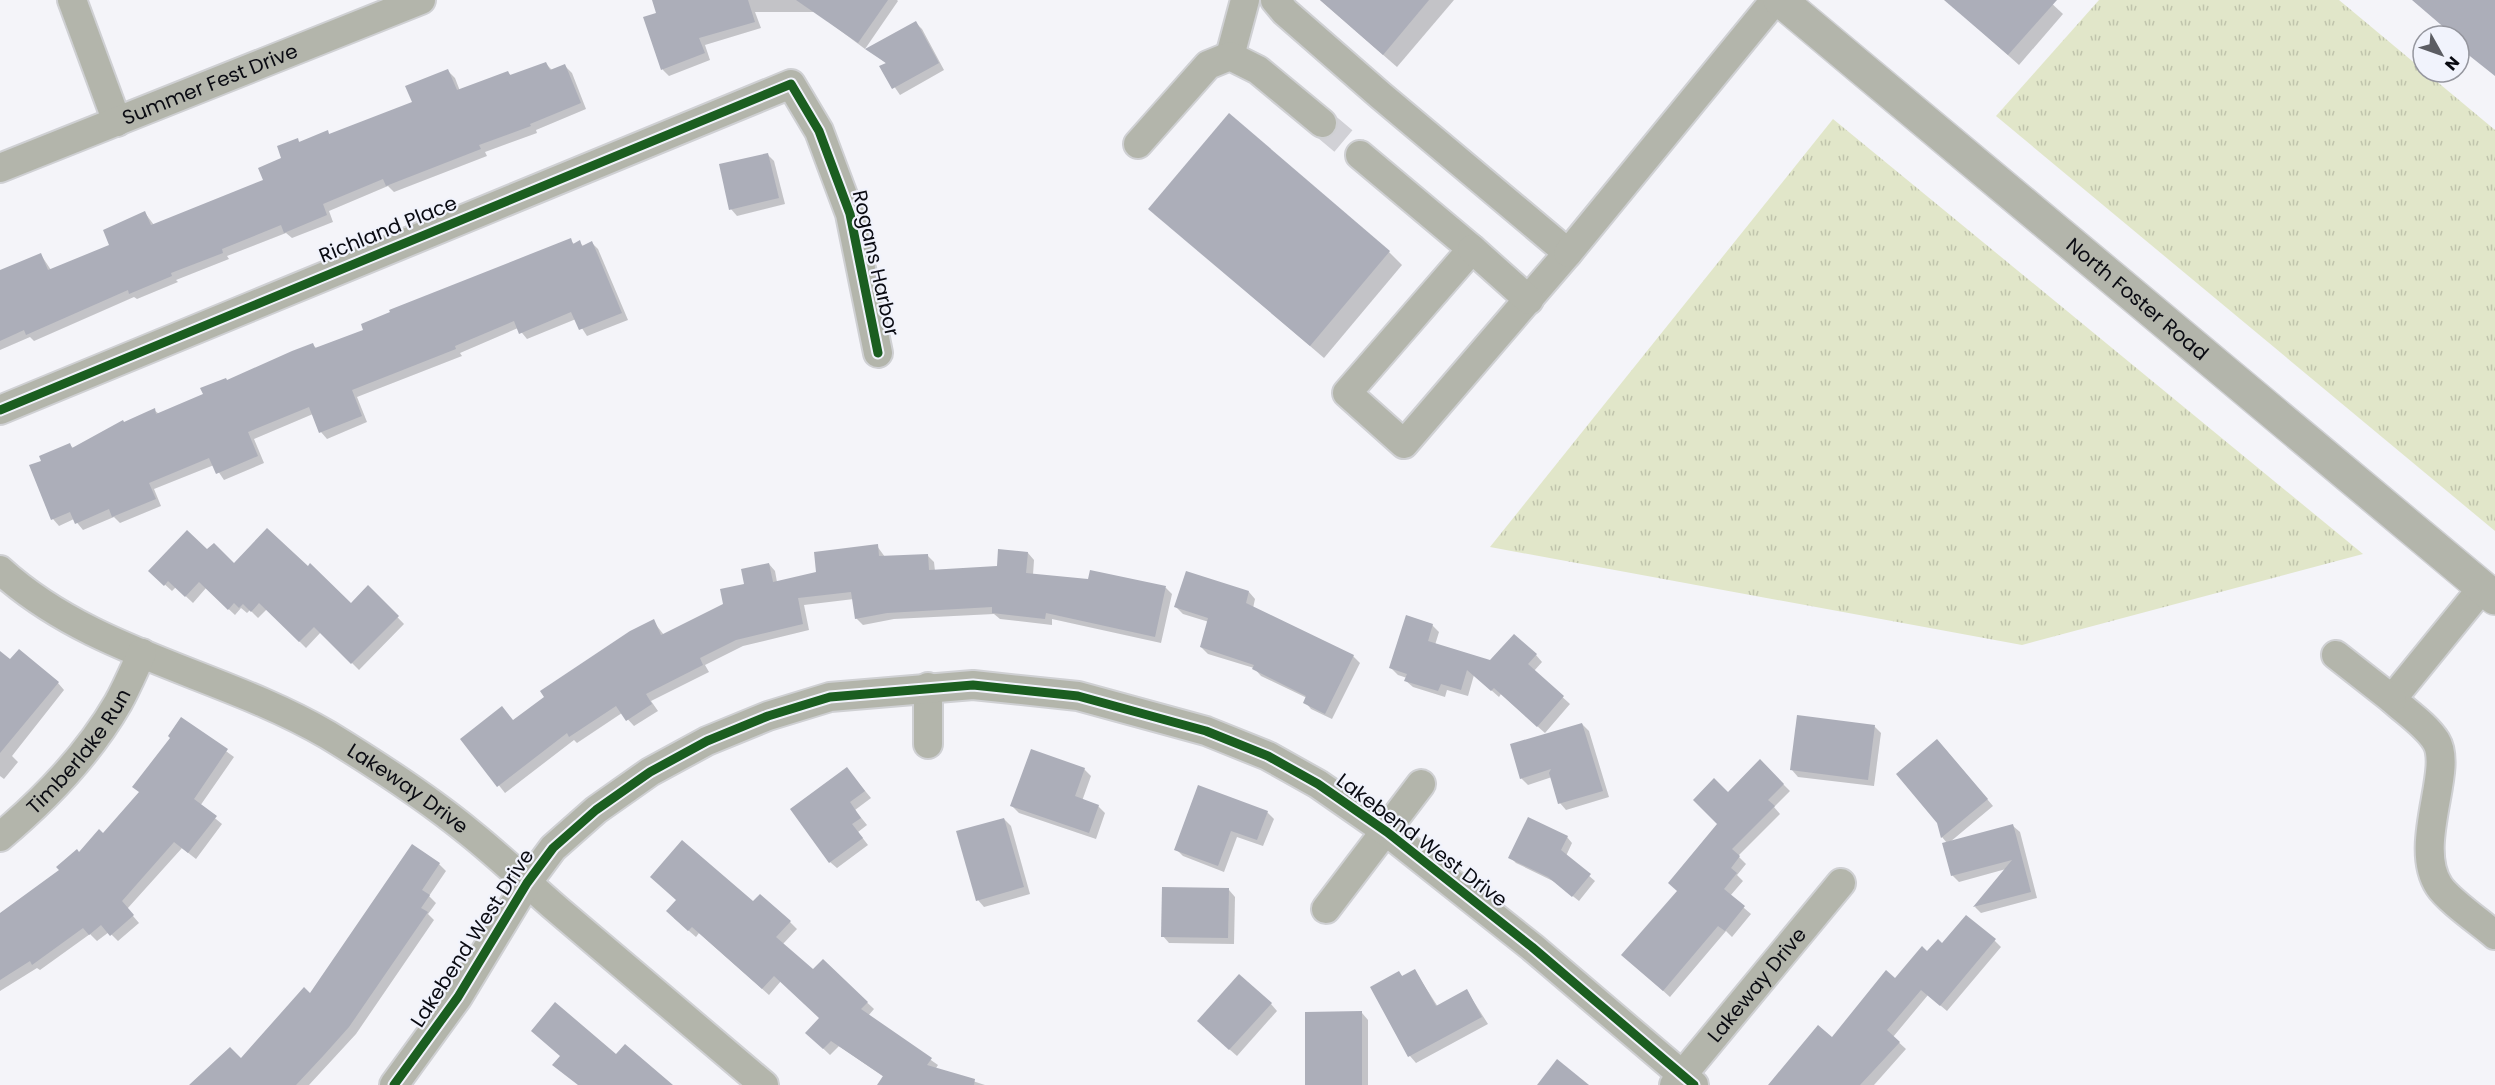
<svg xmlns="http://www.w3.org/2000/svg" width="2495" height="1085" font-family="Poppins,sans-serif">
	<defs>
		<pattern id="grass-tufts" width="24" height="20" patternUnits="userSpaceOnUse" patternTransform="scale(1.5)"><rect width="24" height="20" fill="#e1e6c9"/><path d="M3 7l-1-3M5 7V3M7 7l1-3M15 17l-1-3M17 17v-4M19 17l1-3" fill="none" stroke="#c0c4ac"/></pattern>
	</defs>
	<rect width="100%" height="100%" fill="#f4f4f9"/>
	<g fill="url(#grass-tufts)">
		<path d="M2099,0H2339L2495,130V531L1996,116Z"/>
		<path d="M1833,119L2363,554L2022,645L1490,547Z"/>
	</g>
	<g fill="#0003">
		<path d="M662,0H814V12H755L761,28L705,45L710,60L669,76L663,70L645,18L658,14Z"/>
		<path d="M832,0H897L898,1L865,49L821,16Z"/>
		<path d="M1320,0H1454L1397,67Z"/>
		<path d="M1962,0H2048L2063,14L2019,65L1966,18Z"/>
		<path d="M916,23L922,29L944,70L900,95L881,67L887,64L868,49Z"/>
		<path d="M546,64L553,71L565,66L572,73L586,109L536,130L537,133L485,152L487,156L394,192L388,186L329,211L333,222L292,238L286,233L227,256L229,259L176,280L178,282L137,299L134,297L34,341L30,337L0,350V288L41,255L51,270L111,246L145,213L154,225L265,181L297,140L301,143L327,132L330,135L414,103L448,71L455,78L460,91L508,73L512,76Z"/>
		<path d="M768,155L774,161L785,204L737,216L731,209Z"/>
		<path d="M1150,209L1389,252L1402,265L1324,358Z"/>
		<path d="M570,240L575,245L579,242L584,247L592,243L598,249L628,320L587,336L576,319L527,339L518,328L460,353L462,356L357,397L367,422L327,439L321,432L313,414L254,439L264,463L224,480L214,465L154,489L161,506L120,523L114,517L83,530L74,519L59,526L53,519L42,462L70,445L74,449L154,410L159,414L205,395L228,381L313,345L317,349L364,331Z"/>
		<path d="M877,546L885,557L927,555L934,562L935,571L998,567L1028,553L1034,560L1033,575L1166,588L1172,594L1161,643L1052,619V625L1000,619L994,614L894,619L863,625L856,618L854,599L804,605L809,630L743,646L705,665L709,672L651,701L658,711L634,726L622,713L577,743L574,740L505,793L462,739L514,722L653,621L664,635L725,605L769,564L775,571L777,582L818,574Z"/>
		<path d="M207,551L234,565L351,605L368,587L404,624L359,670L321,632L306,648L267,609L258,618L250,610L247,613L241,608L235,615L206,588L193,603L176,587L172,591L150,571Z"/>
		<path d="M1249,592L1255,599L1253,608L1353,656L1360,663L1332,719L1311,709L1305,702L1307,698L1261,676L1254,668L1208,654L1201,647L1209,622L1183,614L1176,607Z"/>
		<path d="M1432,625L1439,632L1435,645L1491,662L1536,655L1542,662L1534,671L1570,704L1545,733L1501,694L1499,697L1474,675L1468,696L1447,690L1445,697L1413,687L1406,681L1407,678L1398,675L1391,668Z"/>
		<path d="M0,672L58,683L64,690L12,756L18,762L4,779L0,776Z"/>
		<path d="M182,719L234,757L200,806L222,824L196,859L182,848L127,909L139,923L118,941L109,932L97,941L90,934L40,970L37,968L0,991V921L103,835L140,793Z"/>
		<path d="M1582,724L1589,731L1609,797L1566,810L1560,803L1552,777L1528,785L1521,778Z"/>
		<path d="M1874,726L1881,733L1874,786L1798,777L1792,770Z"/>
		<path d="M1944,748L1993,806L1950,842L2013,826L2020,832L2037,898L1981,913L1975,907L2006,869L1959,882L1952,875L1947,843L1942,837L1938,822Z"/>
		<path d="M1760,761L1790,791L1774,807L1780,814L1738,856L1746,864L1737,875L1743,881L1730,896L1751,914L1732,937L1726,931L1670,997L1630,961L1678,892L1719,824L1728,794Z"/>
		<path d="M847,769L871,798L855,810L867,825L858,832L868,845L837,868L830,862Z"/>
		<path d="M1084,769L1091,776L1082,801L1098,806L1105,813L1096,839L1019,813L1012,806Z"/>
		<path d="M1267,812L1274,819L1263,846L1237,837L1224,872L1183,856L1176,849Z"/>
		<path d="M1004,819L1011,826L1030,894L984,907L978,900Z"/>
		<path d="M1567,837L1572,843L1566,856L1595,881L1579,901L1555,882L1516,863L1510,857Z"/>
		<path d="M439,864L446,871L429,896L436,903L428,914L434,920L356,1034L309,1085H191L241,1060L311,995Z"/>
		<path d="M1229,890L1235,897L1234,944L1169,943L1163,936Z"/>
		<path d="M753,903L790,922L797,929L782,945L813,971L823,961L874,1009L868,1016L938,1065L925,1085H879L884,1077L839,1046L830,1055L807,1033L821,1018L781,981L769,995L699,933L696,937L674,918Z"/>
		<path d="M1994,940L2001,947L1947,1011L1928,995L1893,1037L1906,1049L1874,1085H1774L1832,1039L1928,953L1943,945Z"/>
		<path d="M1415,971L1438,1007L1467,991L1488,1024L1416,1063L1410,1056L1372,987L1399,973L1403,977Z"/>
		<path d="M1271,1004L1277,1011L1237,1056L1205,1028Z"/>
		<path d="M1362,1013L1368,1020V1085H1307Z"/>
		<path d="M954,1075L985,1085H951Z"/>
	</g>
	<g fill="#acaeb9">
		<path d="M652,0H748L755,22L699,38L705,53L661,70L643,17L656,13Z"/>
		<path d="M796,0H888L858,43Z"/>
		<path d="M1320,0H1429L1383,55Z"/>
		<path d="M1944,0H2057L2008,55Z"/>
		<path d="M2412,0H2495V76L2461,49L2465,45L2459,40V36H2454Z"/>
		<path d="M916,21L939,63L892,89L879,66L886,63L865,49Z"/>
		<path d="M546,62L550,70L565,64L581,103L530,124L531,126L479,145L481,149L386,186L383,179L323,204L327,215L284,233L281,225L222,249L223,253L171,273L172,276L129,294L128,290L26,335L24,330L0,341V270L41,253L48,270L109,245L103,230L145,211L151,225L263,180L258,168L281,158L277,146L298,138L299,142L328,130L329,134L412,102L405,86L448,69L457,90L508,71L510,75Z"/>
		<path d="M1229,113L1390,251L1310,346L1148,209Z"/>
		<path d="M768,153L779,198L729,210L719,164Z"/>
		<path d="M571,238L573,244L580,240L582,246L592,241L622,313L579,330L571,312L519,334L514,321L455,346L456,349L352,390L362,416L319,433L309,407L248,432L258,456L216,474L209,458L149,483L156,499L112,517L109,509L75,524L70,512L51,520L29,465L41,461L39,456L70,443L72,448L123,420L124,422L155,408L156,414L203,394L200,388L226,378L227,380L292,351L313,343L315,348L363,330L361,324L390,312L389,310Z"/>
		<path d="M267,528L308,566L310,563L351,603L368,585L399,616L351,664L314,627L299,642L259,603L251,612L243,604L239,608L234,603L228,610L199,582L185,597L168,581L164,586L148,571L187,530L207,549L214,543L234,563Z"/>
		<path d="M878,544L879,556L928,554L929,570L997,566L998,549L1028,552L1026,573L1088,579L1090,570L1166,586L1155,637L1046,613L1045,619L992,613V607L887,613L855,619L851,592L798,598L803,624L736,640L700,658L703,665L646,694L652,704L626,721L616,706L569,737L567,733L497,787L460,739L502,706L513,720L544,697L540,691L630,631L654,619L661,635L723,604L720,589L744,584L741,569L769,563L773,582L816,572L814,552Z"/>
		<path d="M1186,571L1249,591L1246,603L1354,655L1325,714L1303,703L1306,696L1252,669L1254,665L1200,647L1208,618L1174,607Z"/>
		<path d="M1406,615L1433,624L1428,641L1490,660L1514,634L1537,654L1528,664L1564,696L1537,727L1494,688L1491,691L1467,670L1461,690L1441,684L1438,691L1404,681L1407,674L1389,668Z"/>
		<path d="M19,649L59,682L0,753V651L10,659Z"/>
		<path d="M1797,715L1875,725L1868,780L1790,770Z"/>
		<path d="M181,717L228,749L194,799L217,816L188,853L174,842L122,901L134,915L110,936L101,925L89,935L83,928L32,965L30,961L0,980V913L59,870L56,867L77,849L79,852L99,829L103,833L139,792L132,787L170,738L168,736Z"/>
		<path d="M1582,723L1603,791L1558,804L1549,773L1551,769L1520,779L1510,744Z"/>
		<path d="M1937,739L1988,799L1941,838L1937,823L1896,774Z"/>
		<path d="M1031,749L1085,768L1075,796L1099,805L1089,833L1010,806Z"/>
		<path d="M1760,759L1784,784L1768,800L1775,806L1732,849L1740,856L1731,868L1737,873L1724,889L1745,906L1725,931L1718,926L1663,991L1621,955L1677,891L1668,883L1717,824L1693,800L1714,778L1728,792Z"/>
		<path d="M847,767L865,791L850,802L861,818L852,824L863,838L829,863L790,809Z"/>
		<path d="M1198,785L1268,811L1257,840L1231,831L1218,866L1174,850Z"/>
		<path d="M1528,817L1568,836L1561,850L1591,874L1572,897L1548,877L1508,858Z"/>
		<path d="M1004,818L1024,887L976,901L956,831Z"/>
		<path d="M2013,824L2031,892L1973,907L2012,860L1951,876L1942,843Z"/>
		<path d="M682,840L753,901L760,894L791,921L776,937L813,969L823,959L868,1002L861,1009L932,1058L927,1065L975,1079L974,1085H877L883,1076L831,1041L823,1049L805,1033L819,1018L774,976L762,989L692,927L688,931L666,911L676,900L650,877Z"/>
		<path d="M412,844L440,863L422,890L430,895L421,908L428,912L349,1027L324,1055L296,1085H189L230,1047L241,1058L304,987L310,993Z"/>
		<path d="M1162,887L1229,888L1228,938L1161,937Z"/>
		<path d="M1966,915L1996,939L1940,1006L1921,990L1887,1030L1900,1042L1860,1085H1768L1818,1025L1832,1037L1886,970L1895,978L1922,946L1927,951L1938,939L1942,943Z"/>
		<path d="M1415,969L1436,1006L1467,989L1482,1017L1408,1057L1370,987L1399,971L1402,976Z"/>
		<path d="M1239,974L1272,1003L1229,1050L1197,1021Z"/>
		<path d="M555,1002L616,1054L625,1044L673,1085H578L552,1065L560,1056L531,1031Z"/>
		<path d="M1362,1011V1085H1305V1012Z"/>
		<path d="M1557,1059L1589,1085H1537Z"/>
	</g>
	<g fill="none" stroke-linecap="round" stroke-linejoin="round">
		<path stroke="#d1d1d6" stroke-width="28" stroke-dasharray="28 14" stroke-linecap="butt" d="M1322,123L1360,155"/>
		<g stroke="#cfd0d3" stroke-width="32">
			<g id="minor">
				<path d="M72,0L117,122"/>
				<path d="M1275,0L1285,12L1380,95L1568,253L1404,444L1347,393L1472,249L1360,155"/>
				<path d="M1230,56L1245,0"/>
				<path d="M1138,144L1208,65L1230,56L1258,70L1322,123"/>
				<path id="s1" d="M0,168L421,0"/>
				<path d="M1472,249L1529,300"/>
				<path d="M1568,253L1775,0"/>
				<path d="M0,410L791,84L819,131L850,214L878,353"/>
				<path id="s2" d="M0,570C92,654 222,673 328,735C377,765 425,796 470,833C500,857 528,884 558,910C627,968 695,1027 764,1085"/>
				<path d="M2483,587L2392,699C2406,712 2426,725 2436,741C2454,770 2412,845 2439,886C2448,900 2481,923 2495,935"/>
				<path d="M2336,655L2392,699"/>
				<path d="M928,687V744"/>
				<path id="s3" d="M0,837C44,800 89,753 118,703C127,687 134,670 142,653"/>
				<path d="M1326,909L1421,784"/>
				<path d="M394,1085L458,997L527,883L553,848L596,810L650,772L707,741L768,716L830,697L973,685L1078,696L1206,731L1268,756L1318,784L1387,832L1532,947L1694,1085"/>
				<path id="s4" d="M1674,1085L1841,883"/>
			</g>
		</g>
		<g stroke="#cfd0d3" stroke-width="36">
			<g id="major">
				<path id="s5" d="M1780,0L2495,598"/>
			</g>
		</g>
		<use href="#minor" stroke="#b3b5ab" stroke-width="28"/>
		<use href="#major" stroke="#b3b5ab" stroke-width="33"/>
		<g stroke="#f1f3fc" stroke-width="13">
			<g id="cycleway">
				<path d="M0,410L791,84L819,131L850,214L878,353"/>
				<path d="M394,1085L458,997L527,883L553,848L596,810L650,772L707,741L768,716L830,697L973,685L1078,696L1206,731L1268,756L1318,784L1387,832L1532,947L1694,1085"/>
			</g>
		</g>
		<use href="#cycleway" stroke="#1b5e20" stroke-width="9"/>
	</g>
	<g text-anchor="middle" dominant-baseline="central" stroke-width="4.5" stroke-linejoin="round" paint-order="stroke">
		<g font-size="20" fill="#0a0b12" stroke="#f1f3fc">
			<text stroke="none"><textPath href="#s1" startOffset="226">Summer Fest Drive</textPath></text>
			<text transform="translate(388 229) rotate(-22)">Richland Place</text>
			<text transform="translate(876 263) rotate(77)">Rogans Harbor</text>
			<text stroke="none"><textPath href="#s5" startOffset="466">North Foster Road</textPath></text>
			<text stroke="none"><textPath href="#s3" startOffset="117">Timberlake Run</textPath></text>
			<text stroke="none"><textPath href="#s2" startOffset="465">Lakeway Drive</textPath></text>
			<text transform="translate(1422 840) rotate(37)">Lakebend West Drive</text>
			<text transform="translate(472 938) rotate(-57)">Lakebend West Drive</text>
			<text stroke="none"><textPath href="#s4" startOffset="130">Lakeway Drive</textPath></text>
		</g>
	</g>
	<g transform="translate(2441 54) rotate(130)"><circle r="28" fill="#f1f3fc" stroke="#95969e" stroke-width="1.5"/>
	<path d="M0-4.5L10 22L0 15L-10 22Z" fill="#5c5d63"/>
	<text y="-9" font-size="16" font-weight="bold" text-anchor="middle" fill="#0a0b12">N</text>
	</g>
</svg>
